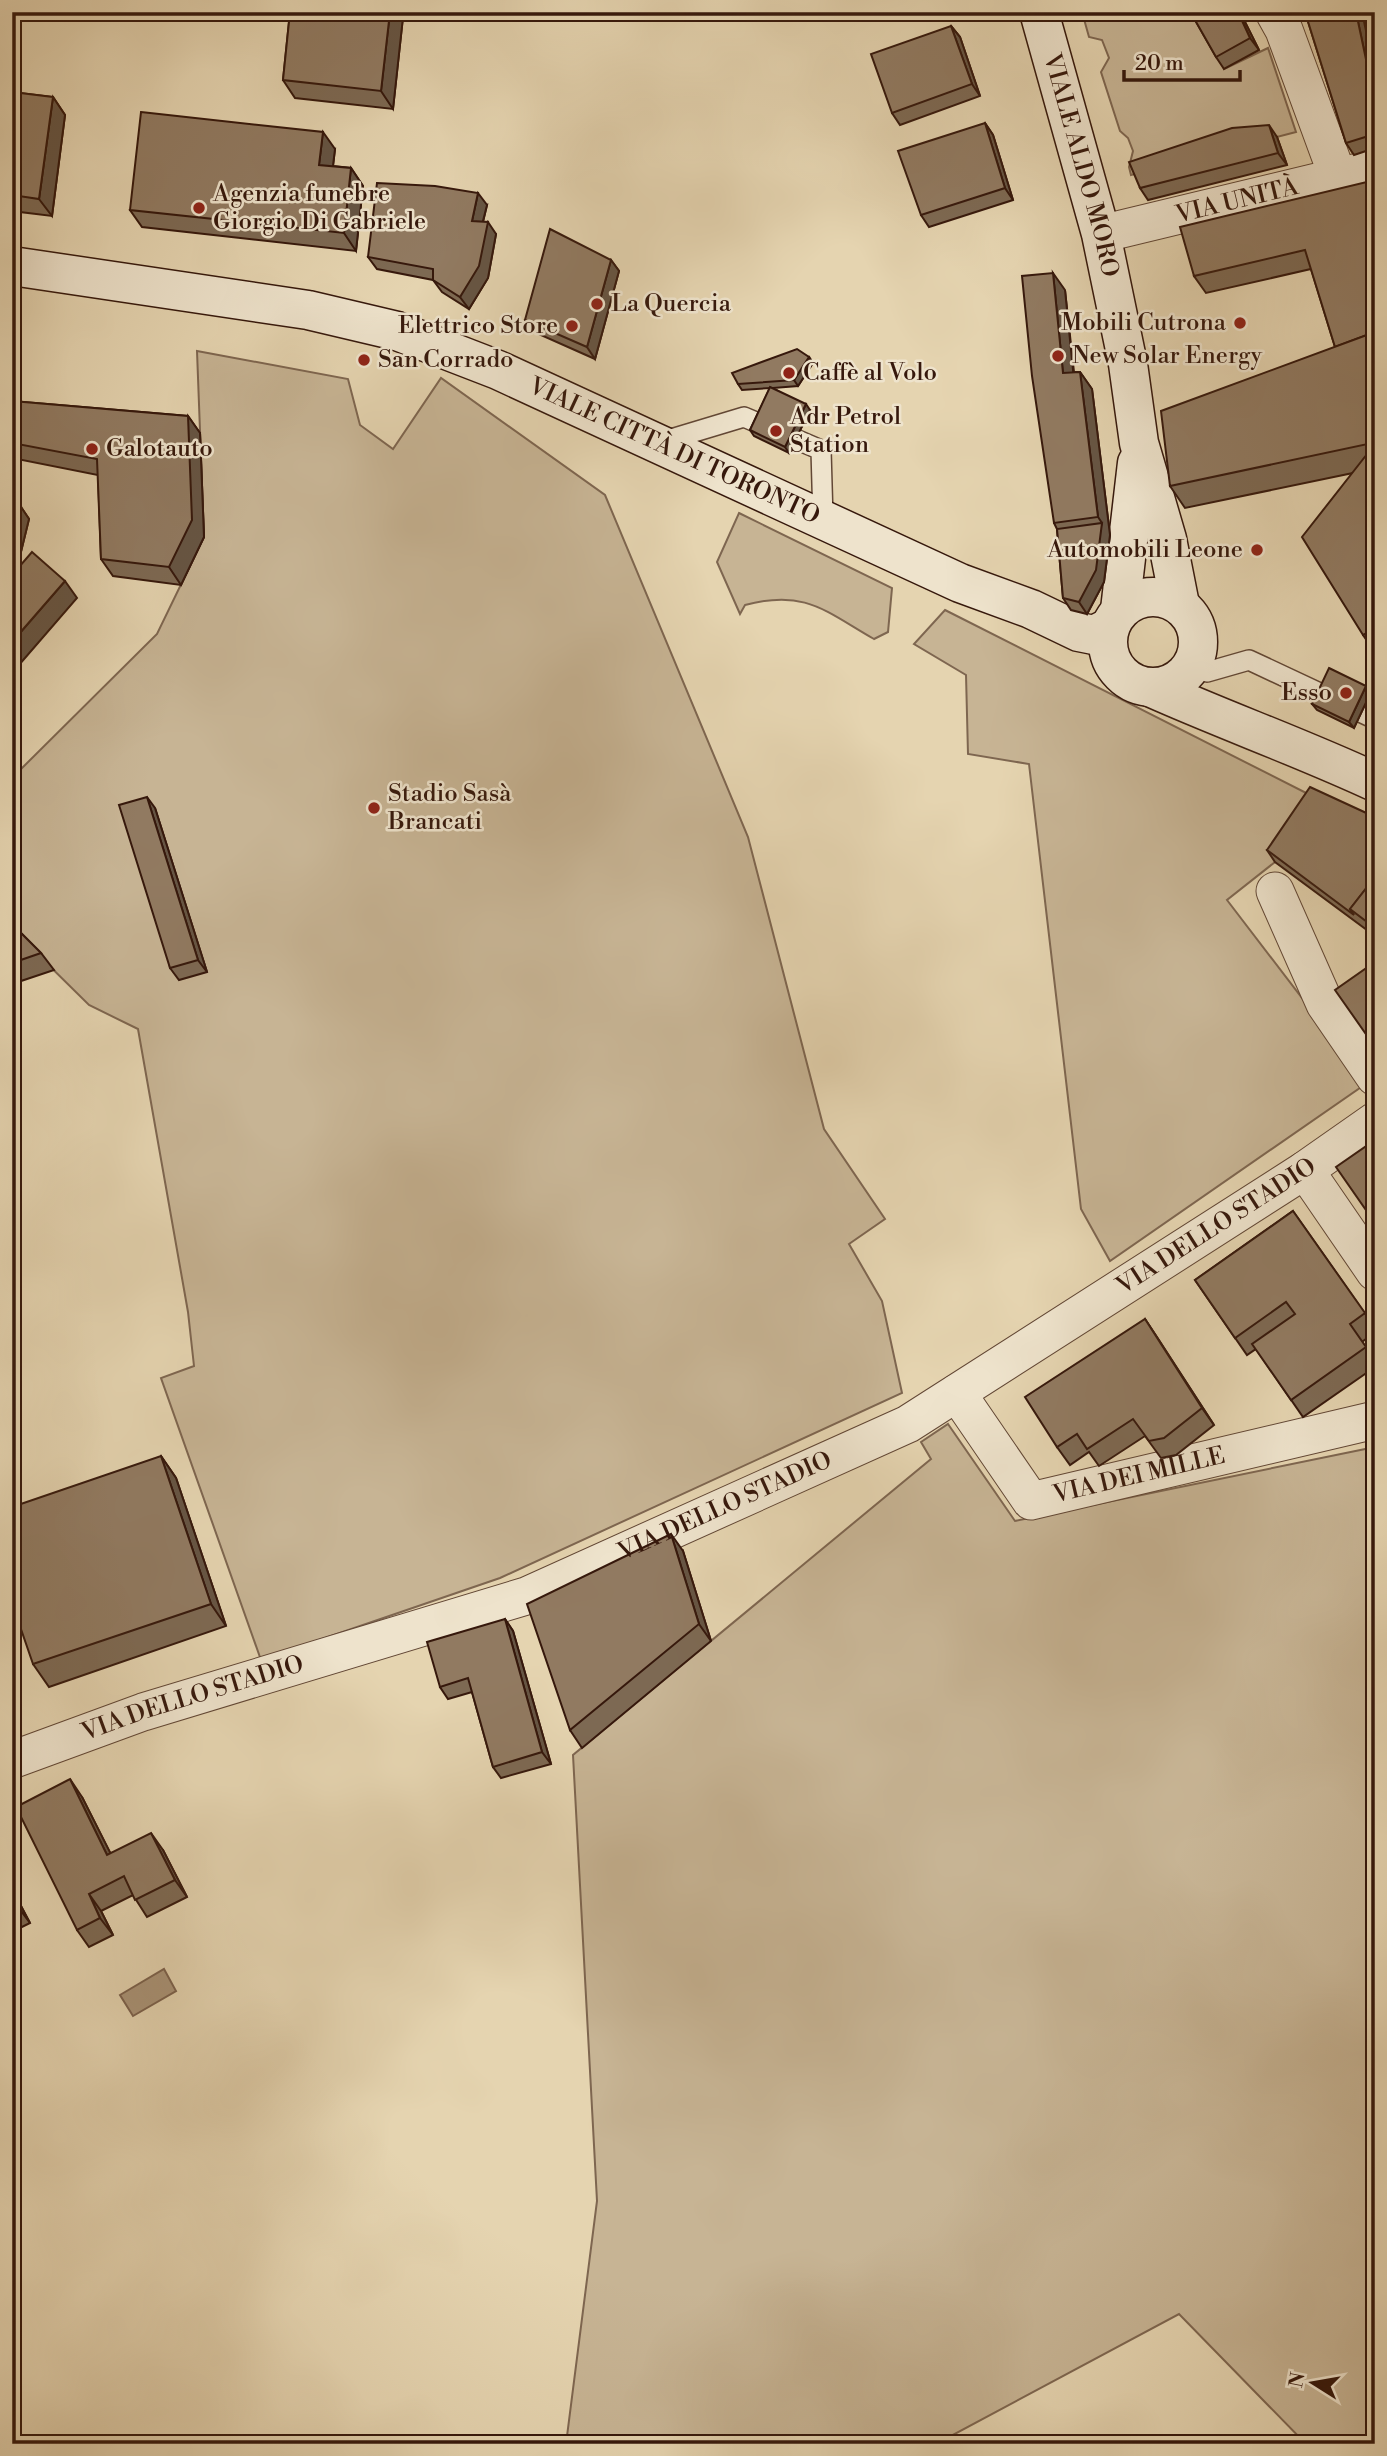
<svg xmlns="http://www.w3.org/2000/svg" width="1387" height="2456" font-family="'Libre Bodoni',serif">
	<rect width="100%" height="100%" fill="#e5d4b0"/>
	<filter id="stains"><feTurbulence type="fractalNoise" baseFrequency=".00286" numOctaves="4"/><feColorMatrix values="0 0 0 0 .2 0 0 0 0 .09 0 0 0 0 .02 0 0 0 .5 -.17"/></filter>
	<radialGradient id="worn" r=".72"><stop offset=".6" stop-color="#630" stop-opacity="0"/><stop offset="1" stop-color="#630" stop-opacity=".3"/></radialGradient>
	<g fill="#c7b494" stroke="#7e6650" stroke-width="2">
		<path d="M1082,12H1205L1224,69L1268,48L1296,132L1131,175L1129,167L1133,151L1128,138L1120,131L1101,72L1109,58L1102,40L1089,37Z"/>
		<path d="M197,351L348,379L360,425L393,449L441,378L605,495L748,837L824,1129L885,1219L849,1244L882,1301L902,1393L500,1578L261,1660L161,1378L194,1366L188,1312L138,1029L89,1005L12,929V778L157,634L204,537Z"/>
		<path d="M739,513L892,588L888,632L874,639C825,611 805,589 745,605L740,614L717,562Z"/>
		<path d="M945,610L1318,799L1275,862L1227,900L1367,1083L1110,1261L1081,1209L1029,764L968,754L966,675L914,644Z"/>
		<path d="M948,1424L1015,1521L1375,1447V2444H1306L1179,2314L936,2444H566L597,2201L573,1755L931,1459L921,1442Z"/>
	</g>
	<path fill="#aa9478" stroke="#7c624d" stroke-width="2" d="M164,1969L176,1991L133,2016L120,1995Z"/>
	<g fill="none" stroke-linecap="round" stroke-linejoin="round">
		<g stroke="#624735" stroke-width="22">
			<g id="lane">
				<path d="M661,442L744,417L821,450L823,519"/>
				<path d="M1207,672L1249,660L1375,719"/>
			</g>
		</g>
		<g stroke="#624735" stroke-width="39">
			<g id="street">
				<path d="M1274,12L1284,30L1338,177"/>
				<path id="s1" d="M1101,234L1375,168"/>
				<path d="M1275,891L1325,1004L1375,1077"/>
				<path d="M1305,1170L1375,1272"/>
				<path id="s2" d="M957,1393L1031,1501L1375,1420"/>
				<path id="s3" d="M12,1760L143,1712L526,1596L908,1424L1305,1170L1375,1121"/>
			</g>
		</g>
		<g stroke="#36180c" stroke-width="41">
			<g id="secondary">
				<path id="s4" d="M1039,12L1101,234L1128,364L1139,443L1167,539L1180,605"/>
				<path id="s5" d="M12,266L308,310L397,331L498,370L960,583L1031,609L1079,632L1094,635L1110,627"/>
				<circle cx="1153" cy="642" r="45"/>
				<path d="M1120,610L1137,463"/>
				<path d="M1152,688C1226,721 1302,748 1375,782"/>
			</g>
		</g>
		<use href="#lane" stroke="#eee3cc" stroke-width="19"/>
		<use href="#street" stroke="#eee3cc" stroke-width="37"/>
		<use href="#secondary" stroke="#eee3cc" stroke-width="38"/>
	</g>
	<g fill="#7d6953" stroke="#36180c" stroke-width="2">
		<path d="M290,12H400L403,17L393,109L295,98L283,80Z"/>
		<path d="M1240,12L1259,50L1224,69L1216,57L1191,13Z"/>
		<path d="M1305,12H1362L1375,73V148L1354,155L1346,143Z"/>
		<path d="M951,26L960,37L980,96L900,125L892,113Z"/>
		<path d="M12,92L53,97L65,115L52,216L12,211Z"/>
		<path d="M985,123L993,135L1013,200L929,227L921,215Z"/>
		<path d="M1277,137L1287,165L1148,200L1140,188Z"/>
		<path d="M335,149L333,166L351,168L363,186L356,251L142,227L130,210Z"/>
		<path d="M1375,180V653L1363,635L1353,473L1185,508L1170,486L1335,347L1311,269L1206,293L1194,276Z"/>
		<path d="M487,205L483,222L496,234L488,278L469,309L442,292L433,280L377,269L368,257Z"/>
		<path d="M611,260L619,271L595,359L534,332L525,320Z"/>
		<path d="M1065,290L1074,372H1080L1092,389L1110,535L1104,582L1087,614L1071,610L1063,598L1057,529L1054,523Z"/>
		<path d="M809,357L813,363L798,386L773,388L810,410L789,453L754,436L750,430L770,388L742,390L738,384Z"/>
		<path d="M12,401L188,416L200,433L204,537L181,585L113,576L101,559L98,475L12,458Z"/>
		<path d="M12,505L21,507L29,519L18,564L12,563Z"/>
		<path d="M1371,692L1354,728L1317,710L1312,704Z"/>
		<path d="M155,808L207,972L179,980L170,968Z"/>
		<path d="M1375,817V936L1275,862L1267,850Z"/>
		<path d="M12,924L41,953L54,970L12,984Z"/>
		<path d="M1293,1211L1375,1328V1332L1362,1342L1375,1360V1367L1303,1417L1256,1349L1247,1355L1195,1280Z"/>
		<path d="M1145,1319L1214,1425L1176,1455L1161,1458L1145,1436L1099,1466L1089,1452L1070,1465L1057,1447Z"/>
		<path d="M161,1456L176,1478L226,1626L49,1687L33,1664Z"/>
		<path d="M683,1551L711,1641L582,1748L570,1730Z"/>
		<path d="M505,1619L513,1631L551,1764L501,1778L493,1767L472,1692L448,1699L440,1687Z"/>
		<path d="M82,1797L110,1853L163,1850L187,1897L147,1917L133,1895L101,1911L113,1935L89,1947L77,1930Z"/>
		<path d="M12,1889L30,1923L12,1932Z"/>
	</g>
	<g fill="#654" stroke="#36180c" stroke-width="2">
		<path d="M390,12H400L403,17L393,109L381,91Z"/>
		<path d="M1238,12H1240L1259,50L1250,38Z"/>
		<path d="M1356,12H1362L1375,73V102Z"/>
		<path d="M951,26L960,37L980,96L972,84Z"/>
		<path d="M53,97L65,115L52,216L39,199Z"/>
		<path d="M985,123L993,135L1013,200L1005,188Z"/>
		<path d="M1269,125L1277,137L1287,165L1278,153Z"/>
		<path d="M323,132L335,149L331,182L319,165Z"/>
		<path d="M351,168L363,186L356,251L344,233Z"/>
		<path d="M478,193L487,205L480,233L472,221Z"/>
		<path d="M488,222L496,234L488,278L469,309L460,297Z"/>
		<path d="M611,260L619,271L595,359L587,347Z"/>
		<path d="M1053,273L1065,290L1075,390L1063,373Z"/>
		<path d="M809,357L813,363L798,386L794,380Z"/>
		<path d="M1080,372L1092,389L1110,535L1104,582L1087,614L1079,602L1102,523L1098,517Z"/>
		<path d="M806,404L810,410L789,453L785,447Z"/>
		<path d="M188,416L200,433L204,537L181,585L169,567Z"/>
		<path d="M1375,427V454L1368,444Z"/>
		<path d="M21,507L29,519L18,564L12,556V542Z"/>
		<path d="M65,581L77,598L12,673V642Z"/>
		<path d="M1366,686L1371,692L1354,728L1349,722Z"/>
		<path d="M147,797L155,808L207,972L198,960Z"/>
		<path d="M1145,1319L1157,1337L1214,1425L1202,1408Z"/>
		<path d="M161,1456L176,1478L226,1626L211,1604Z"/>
		<path d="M671,1534L683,1551L711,1641L699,1624Z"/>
		<path d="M505,1619L513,1631L551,1764L542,1752Z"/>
		<path d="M70,1779L82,1797L120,1872L107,1855Z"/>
		<path d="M151,1833L163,1850L187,1897L175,1880Z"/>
		<path d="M12,1889L30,1923L21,1911L12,1893Z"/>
		<path d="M89,1894L101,1911L113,1935L100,1918Z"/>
	</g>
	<g fill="#917a61" stroke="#36180c" stroke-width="2">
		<path d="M290,12H390L381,91L283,80Z"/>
		<path d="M1238,12L1250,38L1216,57L1191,13Z"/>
		<path d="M1305,12H1356L1375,102V134L1346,143Z"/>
		<path d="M951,26L972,84L892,113L871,54Z"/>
		<path d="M12,92L53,97L39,199L12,195Z"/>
		<path d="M141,112L323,132L319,165L351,168L344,233L130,210Z"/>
		<path d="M985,123L1005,188L921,215L898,151Z"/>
		<path d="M1269,125L1278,153L1140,188L1129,162L1232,128Z"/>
		<path d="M1375,180V332L1335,347L1305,250L1194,276L1180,227Z"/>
		<path d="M377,183L435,186L478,193L472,221L488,222L479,266L460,297L433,280V269L368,257Z"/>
		<path d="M550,229L611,260L587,347L525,320Z"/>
		<path d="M1053,273L1063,373L1080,372L1098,517L1054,523L1032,376L1022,276Z"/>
		<path d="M1375,332V427L1368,444L1170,486L1161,411Z"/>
		<path d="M797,349L809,357L794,380L738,384L732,373Z"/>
		<path d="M770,387L806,404L785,447L750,430Z"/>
		<path d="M12,401L188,416L192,520L169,567L101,559L97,459L12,443Z"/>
		<path d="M1371,449L1375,454V629L1363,635L1302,537Z"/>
		<path d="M12,505L21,507L12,542Z"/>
		<path d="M1102,523L1096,570L1079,602L1063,598L1057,529Z"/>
		<path d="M32,552L65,581L12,642V575Z"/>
		<path d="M1375,636V653L1367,641Z"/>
		<path d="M1329,668L1366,686L1349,722L1312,704Z"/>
		<path d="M1310,787L1375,817V877L1350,909L1354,915L1267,850Z"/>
		<path d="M147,797L198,960L170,968L119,805Z"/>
		<path d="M1375,877V928L1350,909Z"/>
		<path d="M12,924L41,953L12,963Z"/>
		<path d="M1375,962V1047L1335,990Z"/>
		<path d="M1375,1140V1223L1336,1167Z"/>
		<path d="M1293,1211L1365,1313L1350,1324L1366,1347L1291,1400L1252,1344L1295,1314L1286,1302L1235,1338L1195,1280Z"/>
		<path d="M1145,1319L1202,1408L1164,1438L1149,1441L1133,1419L1087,1449L1077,1434L1057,1447L1025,1397Z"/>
		<path d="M161,1456L211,1604L33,1664L12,1603V1507Z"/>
		<path d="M671,1534L699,1624L570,1730L527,1604Z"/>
		<path d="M505,1619L542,1752L493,1767L468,1678L440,1687L427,1642Z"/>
		<path d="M70,1779L107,1855L151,1833L175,1880L135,1900L124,1876L89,1894L100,1918L77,1930L16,1807Z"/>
		<path d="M12,1893L21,1911L12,1915Z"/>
	</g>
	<g fill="#8f2418" stroke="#eee3cc" stroke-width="2.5">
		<circle cx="199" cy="208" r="7"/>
		<circle cx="597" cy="304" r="7"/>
		<circle cx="1240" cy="323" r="7"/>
		<circle cx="572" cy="326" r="7"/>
		<circle cx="1058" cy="356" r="7"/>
		<circle cx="364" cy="360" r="7"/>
		<circle cx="789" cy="373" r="7"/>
		<circle cx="776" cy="431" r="7"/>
		<circle cx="92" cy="449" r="7"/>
		<circle cx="1257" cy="550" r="7"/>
		<circle cx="1346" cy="693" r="7"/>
		<circle cx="374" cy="808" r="7"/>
	</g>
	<g text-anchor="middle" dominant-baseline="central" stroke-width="5" stroke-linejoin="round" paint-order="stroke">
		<g font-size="24" fill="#36180c" stroke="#eee3cc">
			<text stroke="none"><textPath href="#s4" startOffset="159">VIALE ALDO MORO</textPath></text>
			<text stroke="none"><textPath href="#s1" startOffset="140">VIA UNITÀ</textPath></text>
			<text stroke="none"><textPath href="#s5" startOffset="693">VIALE CITTÀ DI TORONTO</textPath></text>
			<text stroke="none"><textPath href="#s3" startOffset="1325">VIA DELLO STADIO</textPath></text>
			<text stroke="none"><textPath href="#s2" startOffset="242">VIA DEI MILLE</textPath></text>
			<text stroke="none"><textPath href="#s3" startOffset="758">VIA DELLO STADIO</textPath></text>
			<text stroke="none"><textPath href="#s3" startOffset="191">VIA DELLO STADIO</textPath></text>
		</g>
		<g font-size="24" fill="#36180c" stroke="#eee3cc" text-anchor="start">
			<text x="213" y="194">Agenzia funebre<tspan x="213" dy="28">Giorgio Di Gabriele</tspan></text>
			<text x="611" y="304">La Quercia</text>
			<text x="1226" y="323" text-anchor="end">Mobili Cutrona</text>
			<text x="558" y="326" text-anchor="end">Elettrico Store</text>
			<text x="1072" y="356">New Solar Energy</text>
			<text x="378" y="360">San Corrado</text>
			<text x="803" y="373">Caffè al Volo</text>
			<text x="790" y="417">Adr Petrol<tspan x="790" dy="28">Station</tspan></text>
			<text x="106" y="449">Galotauto</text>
			<text x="1243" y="550" text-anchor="end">Automobili Leone</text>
			<text x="1332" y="693" text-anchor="end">Esso</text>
			<text x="388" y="794">Stadio Sasà<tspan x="388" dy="28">Brancati</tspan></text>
		</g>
	</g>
	<rect width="1387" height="2456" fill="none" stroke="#e5d4b0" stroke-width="42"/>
	<rect x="14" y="14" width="1359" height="2428" fill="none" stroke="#36180c" stroke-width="3.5"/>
	<rect x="21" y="21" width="1345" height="2414" fill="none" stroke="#36180c" stroke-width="2"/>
	<g transform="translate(1313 2383) rotate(281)" stroke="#eee3cc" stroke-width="5" paint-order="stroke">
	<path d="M0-5L12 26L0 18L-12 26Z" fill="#36180c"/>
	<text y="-10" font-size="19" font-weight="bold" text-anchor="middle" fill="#36180c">N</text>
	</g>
	<path d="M1124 70v10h116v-10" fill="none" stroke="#36180c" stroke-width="3.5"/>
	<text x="1135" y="70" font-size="21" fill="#36180c" stroke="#eee3cc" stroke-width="5" paint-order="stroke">20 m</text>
	<rect width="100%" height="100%" filter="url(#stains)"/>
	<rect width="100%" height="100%" fill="url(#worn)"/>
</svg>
